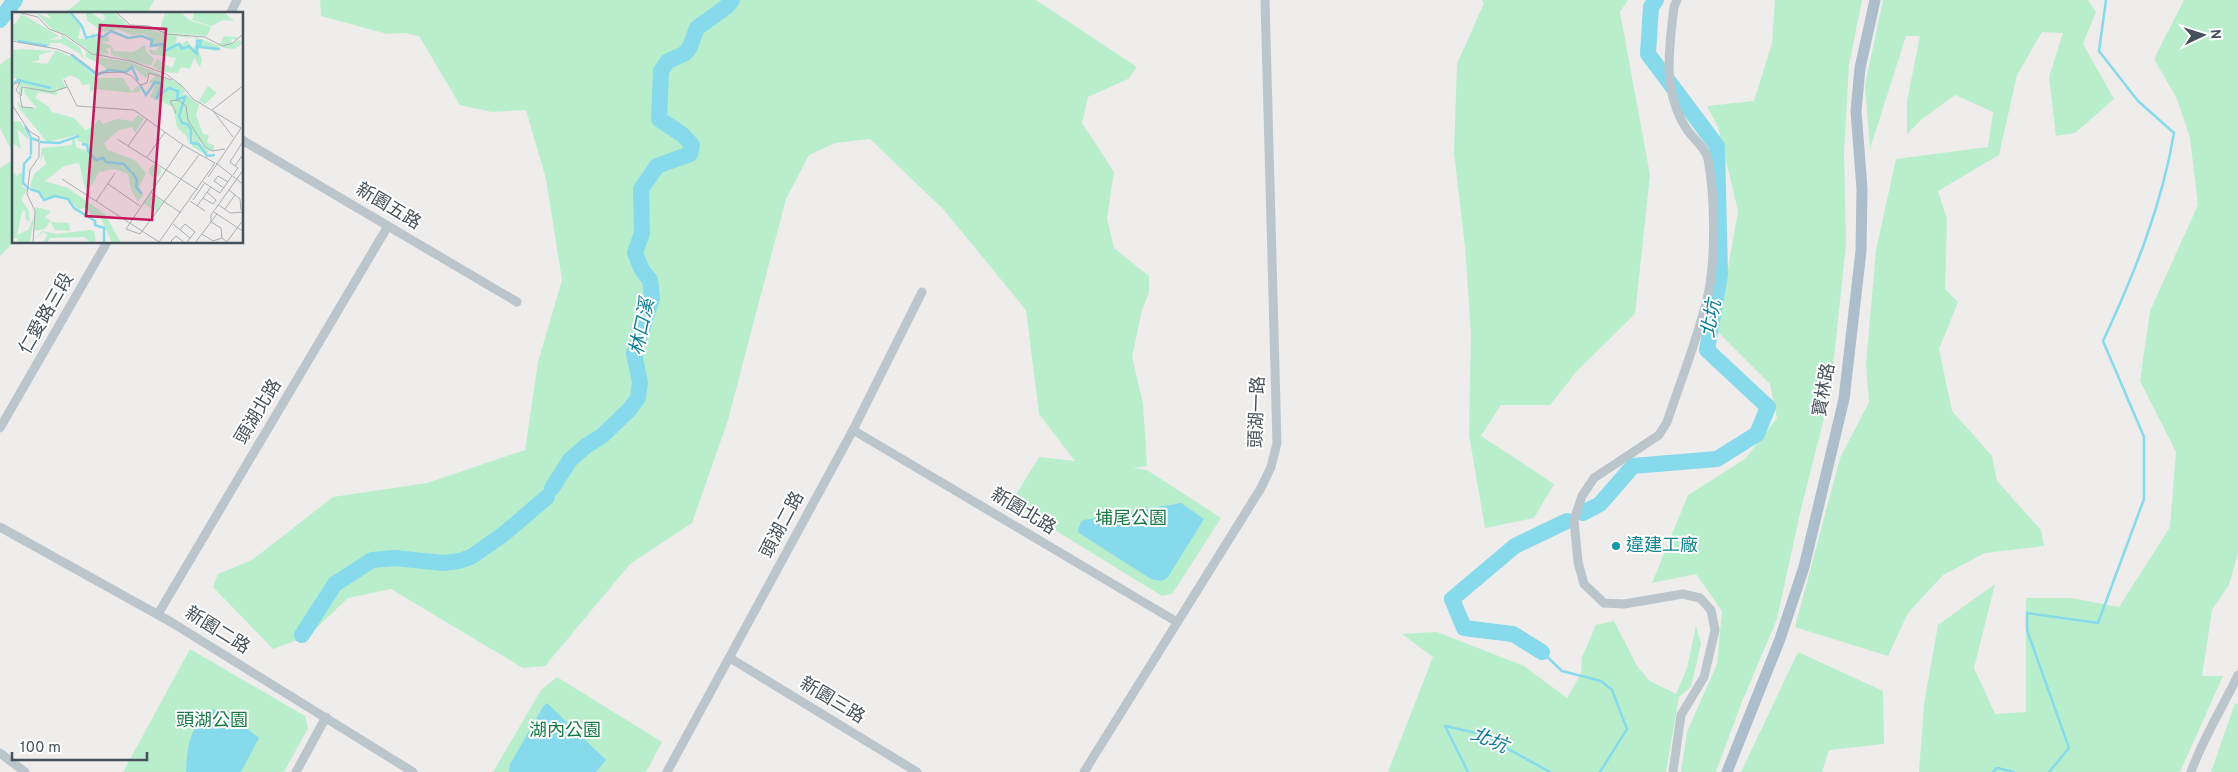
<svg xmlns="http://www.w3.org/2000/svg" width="2238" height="772" font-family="Overpass,'Noto Sans TC',sans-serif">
	<rect width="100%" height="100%" fill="#efecec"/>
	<g fill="#b9eecc">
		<path d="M81,0H154L147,14H64Z"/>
		<path d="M320,0H1036L1137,67L1128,79L1088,97L1082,123L1114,172L1107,218L1114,248L1149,276V292L1142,310L1132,357L1143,403L1147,466L1133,468L1147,470L1221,518L1172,594L1162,596L1011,503L1039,457L1075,461L1039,414L1026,310L943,209L870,139L835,143L809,155L786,199L728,420L692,523L630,564L545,666L523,668L391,589L348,598L308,636L273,649L213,587L218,574L252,560L333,497L427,483L525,450L538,362L562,280L546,179L526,110L492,112L460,105L419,36L404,33L387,34L321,16Z"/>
		<path d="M1482,0H1628L1620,12L1650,175L1635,314L1577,371L1550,405H1501L1481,436L1554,484L1534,518L1485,528L1469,435L1471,333L1465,247L1454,153L1457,64L1484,3Z"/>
		<path d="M1775,0H1862L1849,65L1844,152L1846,245L1830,395L1800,513L1777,619L1741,704L1716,772H1681L1687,732L1717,664L1722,611L1696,574L1652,583L1688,495L1745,459L1777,418L1770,384L1717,331L1738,211L1718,127L1707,106L1754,101L1772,43Z"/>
		<path d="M1883,0H2088L2096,12L2083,44L2114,99L2075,133L2056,136L2049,77L2063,33L2042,32L2017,75L1999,155L1938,191L1947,219L1945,289L1958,302L1939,349L1952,411L1992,456L1997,481L2041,530L2044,546L1985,553L1943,575L1908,613L1888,656L1795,627L1840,458L1869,402L1866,365L1876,250L1896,159L1988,147L1993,112L1955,95L1922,119L1907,134V101L1920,36H1906L1870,149L1865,85Z"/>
		<path d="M2184,0H2238V554L2229,585L2212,610L2202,676H2223L2180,772H1919L1924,704L1938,625L1995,584L1974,668L1995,714L2026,712V598H2072L2119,607L2170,527L2176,452L2140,381L2150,311L2198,205L2190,138L2177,99L2154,59Z"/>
		<path d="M14,54V155L0,128V65Z"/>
		<path d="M14,159V242L0,256V168Z"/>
		<path d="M1614,621L1637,666L1650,681L1676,694L1687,668L1696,626L1701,644L1691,687L1679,697L1666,772H1388L1433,657L1402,634L1437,632L1524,666L1567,698L1581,674L1582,657L1596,625Z"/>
		<path d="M190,649L305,716L308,728L284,772H123Z"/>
		<path d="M1798,652L1883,691L1884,744L1829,750L1822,772H1741Z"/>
		<path d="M557,677L662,742L646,772H493L541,690Z"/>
		<path d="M2235,703L2238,704V772H2211Z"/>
	</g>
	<g fill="#86daeb">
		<path d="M1181,503L1204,519L1168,577L1162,581L1151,579L1079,533L1078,530L1081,522L1084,520Z"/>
		<path d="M547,703L606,760L596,772H509L510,764L543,707Z"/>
		<path d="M213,709L232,717L259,738L241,772H186C187,745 190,725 213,709Z"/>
	</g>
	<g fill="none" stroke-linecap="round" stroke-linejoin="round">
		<g stroke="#86daeb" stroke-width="2.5">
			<path d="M1542,652L1562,671L1601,681L1612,690L1627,729L1600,772"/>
			<path d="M1468,772L1445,726L1481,734L1550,772"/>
			<path d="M1993,772L1997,768L2014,772"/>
			<path d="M2049,772L2069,748L2027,630V613L2098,623L2144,499V437L2103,341C2134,275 2162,205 2174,133L2138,101L2099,51L2106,0"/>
		</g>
		<g stroke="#86daeb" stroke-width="16">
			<path d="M0,20L15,0"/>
			<path d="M552,488L570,460L586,446L602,436L629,410L638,398L640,382L634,354L652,298L650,280L642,270L635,253L642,233L641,189L657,166L690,154L692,145L683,135L659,119L661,71L668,61L684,54L689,49L697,28L726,7L732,0"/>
			<path d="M1583,513L1600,504L1633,466L1717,459L1757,434L1768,407L1707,350L1720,275L1717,146L1648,54L1651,7L1656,0"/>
			<path d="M302,635L335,584L372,560L395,558L443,563L459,561L471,557L505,533L547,497"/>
			<path d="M1542,652L1513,634L1464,628L1452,599L1515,546L1567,521"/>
		</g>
		<g stroke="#bac5cc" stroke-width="9">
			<path d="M230,14L237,0"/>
			<path d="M242,140L517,302"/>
			<path d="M0,428L107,242"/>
			<path d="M853,430L1177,622"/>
			<path d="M0,527L171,622L413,772"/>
			<path d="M158,614L388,226"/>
			<path d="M730,658L917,772"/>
			<path d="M0,753L25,772"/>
			<path d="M296,772L326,717"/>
			<path d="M667,772L853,430L922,292"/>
			<path d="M1084,772L1261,488L1271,467L1277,443L1265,0"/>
			<path d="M1673,772L1681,715L1704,677L1715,630L1711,610L1700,598L1683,594L1624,604L1604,603L1584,584L1578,562L1574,520L1582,496L1594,478L1659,435L1667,422C1681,380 1698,338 1708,295C1716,257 1715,197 1708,159C1706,148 1692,138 1686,128C1662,90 1669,49 1674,7L1677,0"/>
			<path d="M2191,772C2203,738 2223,707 2238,675"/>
		</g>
		<path stroke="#acbdcc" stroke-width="11" d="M1727,772L1780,639L1804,567L1844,399L1861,251L1862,189L1856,111L1860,68L1875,0"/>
	</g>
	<circle fill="#0f9aa8" stroke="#fff" stroke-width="2" cx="1616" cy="546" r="5"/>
	<g text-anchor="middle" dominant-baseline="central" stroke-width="4" stroke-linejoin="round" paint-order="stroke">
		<g font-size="18" fill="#45515a" stroke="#fff">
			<text transform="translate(388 207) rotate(31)">新園五路</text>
			<text transform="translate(47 314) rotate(-60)">仁愛路三段</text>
			<text transform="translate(1825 390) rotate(-80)">寶林路</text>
			<text transform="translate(259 412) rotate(-59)">頭湖北路</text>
			<text transform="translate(1258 412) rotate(-88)">頭湖一路</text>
			<text transform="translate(1023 512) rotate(31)">新園北路</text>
			<text transform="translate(783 525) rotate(-62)">頭湖二路</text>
			<text transform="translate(217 631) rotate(32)">新園二路</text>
			<text transform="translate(832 701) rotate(31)">新園三路</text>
		</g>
		<g font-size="18" fill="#167a45" stroke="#fff">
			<text x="1131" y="519">埔尾公園</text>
			<text x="212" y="721">頭湖公園</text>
			<text x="565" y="731">湖內公園</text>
		</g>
		<g font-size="18" fill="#0d838f" stroke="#fff" text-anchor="start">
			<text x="1626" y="546">違建工廠</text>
		</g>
		<g font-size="19" font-style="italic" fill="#0c7f97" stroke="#fff">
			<text transform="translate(1712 319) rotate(-80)">北坑</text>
			<text transform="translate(643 327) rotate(-78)">林口溪</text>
			<text transform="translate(1489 741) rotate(23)">北坑</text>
		</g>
	</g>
	<g transform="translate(12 12)">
		<rect width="231" height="231" fill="#efecec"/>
		<path d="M24,1L39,7L35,1H57L69,14L66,27H78L81,20L82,26L95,24L98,29L89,30L100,34L102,39L121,40L133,33L135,41L142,47L139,54L99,43V35L94,37L97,42L89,41L98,45L80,41L53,22L41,18ZM74,1H80L91,9L93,5L90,1H103L117,14H132L145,20L176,24L179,26L165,24L164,31L171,32L175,28L181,38L184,32L190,48L188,55L182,46L178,57L169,55L166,61L151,60L141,54L145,47L160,56L164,46L139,42L136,37L143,39L147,35L138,34L139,26L132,22L120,23L105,17L92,20L75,9ZM153,1H170L177,8L199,15L195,24L157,21L148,17ZM182,1H213L222,9L211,8L199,14L180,8ZM10,2L47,24L38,28L50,27L49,22L68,36L72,48L67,41L49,31H38L37,35L0,28V12H3ZM181,24L207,34L205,39L189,36L188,30ZM212,24L225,25V28L219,27L220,32L228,28L230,32L222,37L212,36L206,31H209ZM12,37L41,39L27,43V48L19,50L35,52L44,38L61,46L85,66H111L120,80L125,74L128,76V80L120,81L83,77L78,80V72L70,73L67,67L58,63L50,68L54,76L46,79L44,72L45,83L26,80L23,86L36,94L40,100L62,106L73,118L81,115L87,107L91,112L105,107L121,109L126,103L132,107L123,121L120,115L107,118L92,131L96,138L123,148L134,161L127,174L131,184L126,189L119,178L116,162L102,157L87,160L78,176H73L67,151L52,154L33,169L56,176L93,202L109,231H100L88,204L81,206L75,196L67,197L55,186L41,184L34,187L18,174L22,162L34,152L31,142L28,150L30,136L60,133V128L63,127L64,135L74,139L76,133L66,129L65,123L35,130L7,96L5,89L10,95L25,96L13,82L12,76L20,77L11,73L10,83L7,82V68L0,65V38ZM74,39L91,46L119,50L157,66L137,61L134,66L121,55L113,59H94L93,55L74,45ZM138,63L162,69L170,74L173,80L169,83L174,82L187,93L184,103L191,122L197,123L195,131L202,133V138L198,139L189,130H186L197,139L194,143L180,134L181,122L176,131L175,125L165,115L161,95L139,85L137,88L143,74L137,70L143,65ZM196,74L205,81L193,92L186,90ZM0,109L9,110L18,129L5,117L9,137L0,131ZM137 159a6 6 0 1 1 12 0a6 6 0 1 1-12 0ZM0,160L5,164L9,160L11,165L10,174L15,178L9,187L17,199L18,209L14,208L13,198L10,200L5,223L16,218L22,205L18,230L4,231L6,226L0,227ZM138,182L151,190L144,200L131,191ZM23,195L39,199L33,205L40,210L57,211L58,219L43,218L38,209L33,217L22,219ZM78,218L82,219L84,231H79L73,225L38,226L35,231H30L36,223L31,220L23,227L30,219L44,222Z" fill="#b9eecc"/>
		<path fill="none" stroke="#86daeb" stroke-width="2.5" d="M59,1L70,14L74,26L85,23L91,25L99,19L116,26L130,24L140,28L139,34L151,32L153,39L167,32L170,37L177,34L185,42V29H189L187,35L208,37M6,29L35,34M59,43L85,63L97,58L114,60L120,55L126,69M2,71L6,68L39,76M128,73L134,83L139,76M139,76L143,70L150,72L145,85L157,76L166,79L165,87L173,85L167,104L170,111L175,112L179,117V131L187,132L195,144L203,143M13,114L19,126L27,129M19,126V143M28,130L47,131L67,124M70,132L75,133L76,139L84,148L91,146L94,150L112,152L119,160M120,160L125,168L124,175L130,182M17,177L11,171L12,152L19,144M18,177L27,180L32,188L43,184L56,187L62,196L83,209V213L92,216V230"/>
		<path fill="none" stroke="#abaeb2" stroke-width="1" d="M9,1L26,5L37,17L53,23L80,42L119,49L154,62L170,74L181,87L229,116L205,152M105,1L118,13L137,14L155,22L193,25L210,34L221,31L232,21M0,29L45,37L61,43L85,61L110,60L120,64L128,73L135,71L137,61L160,68M0,73L8,70L4,78L9,84L10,75L40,80L55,75M8,84L10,95L21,96M0,93L17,119L27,125V145L18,158L15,182L23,199L21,231M200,98L232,73M202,100L221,125M164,101L158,89L166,88L174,94L176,108L193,135L200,139L213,137M105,127L186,178M171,133L114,217L128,222L187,143M116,134L135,107M135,145L153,120M204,151L232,173M223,154L232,141M221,163L226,156L218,150L232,128M196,165L205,152M50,167L147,230L203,151L171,133L122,98L65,94L52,68M191,170L208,181L220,164M96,172L128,194M212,176L202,169L206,164L216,170M217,178L228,187L229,198M138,180L169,201M191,186L201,192L204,188L195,180M181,188L192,172M84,189L103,161M178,189L193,199M207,193L218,201L232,200M185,194L199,175M213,197L223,183M202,200L232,220M199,210V203L232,157M199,210L209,216L210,226L215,230M161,212L178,226M168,218L173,212L183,220L174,231M190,222L201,229L210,226M161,231L159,229L164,224L173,231M183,231L205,202M214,231L232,207"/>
		<path fill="#c2185b" fill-opacity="0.15" stroke="#c2185b" stroke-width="2.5" d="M88,13L154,17L140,208L74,204Z"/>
		<rect width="231" height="231" fill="none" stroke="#45515a" stroke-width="2.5"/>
	</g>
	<g transform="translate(2203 35) rotate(86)" stroke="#ffffff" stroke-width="4" paint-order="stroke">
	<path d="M0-4L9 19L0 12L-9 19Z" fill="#45515a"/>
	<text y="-8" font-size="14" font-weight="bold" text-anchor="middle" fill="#45515a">N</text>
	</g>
	<path d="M12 752v8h135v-8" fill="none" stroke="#45515a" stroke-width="2.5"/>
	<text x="20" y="752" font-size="15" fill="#45515a" stroke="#ffffff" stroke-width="4" paint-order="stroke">100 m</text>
</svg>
